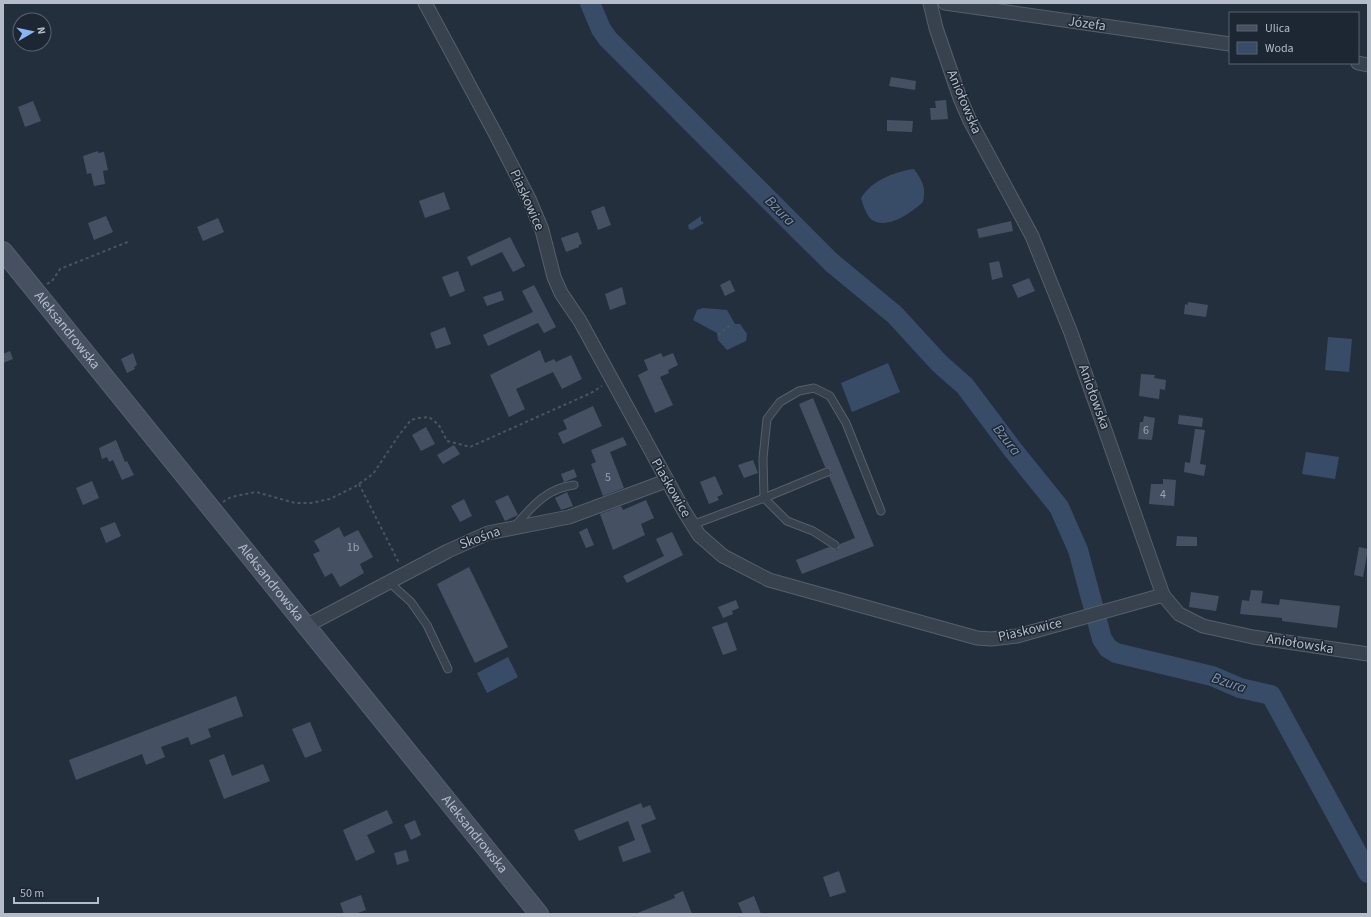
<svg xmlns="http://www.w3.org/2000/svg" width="1371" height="917" font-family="'Source Sans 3',sans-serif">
	<rect width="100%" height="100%" fill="#242f3e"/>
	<g fill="#394c67">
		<path d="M914,169C923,182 926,187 923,202C912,212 888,230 872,220C866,215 863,205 861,198C872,180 894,172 914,169Z"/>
		<path d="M701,216V221L704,223L692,230L689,229L688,225Z"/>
		<path d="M703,308L727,310L735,324H740L747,334L746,341L727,350L718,340L717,333L693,320L697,310Z"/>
		<path d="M1328,337L1352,339L1349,372L1325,370Z"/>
		<path d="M888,363L900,392L852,412L841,383Z"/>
		<path d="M1306,452L1339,457L1335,479L1302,474Z"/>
		<path d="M508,657L518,677L487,693L477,673Z"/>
	</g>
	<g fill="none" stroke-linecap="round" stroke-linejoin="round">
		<path stroke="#394c67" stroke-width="20" d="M590,3L601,29L608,39L831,262L895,315L939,363L965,386L1013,450L1059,507L1078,550L1102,639L1108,648L1116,653L1212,676L1240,688L1271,695L1368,873"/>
	</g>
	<g fill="#455162">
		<path d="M891,77L916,81L915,90L889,86Z"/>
		<path d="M946,100L948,119L931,120L930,108H936L935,101Z"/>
		<path d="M33,101L41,121L25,127L18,107Z"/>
		<path d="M887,120L913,121L912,132L887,131Z"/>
		<path d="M98,151V153L104,152L108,170L103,171L105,184L94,186L91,173L87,174L83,156Z"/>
		<path d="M444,192L450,209L425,218L419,201Z"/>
		<path d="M604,206L611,225L598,230L591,211Z"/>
		<path d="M106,216L113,232L94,240L88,223Z"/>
		<path d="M218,218L224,232L203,241L197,227Z"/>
		<path d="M1011,221L1013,231L979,238L977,229Z"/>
		<path d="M578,232L582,244L579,245V247L566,252L561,238Z"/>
		<path d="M510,237L525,266L513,272L502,252L471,266L467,257Z"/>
		<path d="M999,261L1003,277L992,280L989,263Z"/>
		<path d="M458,271L465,291L450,297L442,277Z"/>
		<path d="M1029,278L1035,291L1018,298L1012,285Z"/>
		<path d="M730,280L735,291L725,296L720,285Z"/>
		<path d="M534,285L556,327L544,333L538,323L488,346L483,335L533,312L522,291Z"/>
		<path d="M622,287L626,304L610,310L605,294Z"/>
		<path d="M501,291L504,300L487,306L483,297Z"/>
		<path d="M1188,302L1208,305L1206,317L1184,314L1185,304L1188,305Z"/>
		<path d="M445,327L451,344L436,349L430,333Z"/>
		<path d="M540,350L545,363L554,359L556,362L571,355L582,379L562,389L553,372L516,389L525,409L509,417L490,375Z"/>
		<path d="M10,351L13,359L3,363V354Z"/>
		<path d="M133,353L137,365L134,367L135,369L127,373L121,359Z"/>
		<path d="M661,353L663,357L673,353L678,365L668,370L669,373L660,377L673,405L655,413L638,375L648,370L644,360Z"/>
		<path d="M1141,374L1155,375L1154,378L1166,380L1165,390L1160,389L1159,399L1139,396Z"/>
		<path d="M813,398L874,546L802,574L796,560L829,547L837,550L840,544L855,538L829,476L832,473L831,470L825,467L799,404Z"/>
		<path d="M593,406L602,426L563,444L558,433L567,429L563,420Z"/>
		<path d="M1179,415L1203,418L1202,427L1178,424Z"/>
		<path d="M1144,416L1155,418L1152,440L1138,439L1140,422H1143Z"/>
		<path d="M426,427L435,444L421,451L412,435Z"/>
		<path d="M1195,429L1205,430L1200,464L1206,465L1204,476L1184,472L1185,462L1190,463Z"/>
		<path d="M623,437L627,445L610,452L624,488L603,496L591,464L596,462L591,450Z"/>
		<path d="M116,440L125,462L127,461L134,475L122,480L113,460L109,462L107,457L102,459L99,448Z"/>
		<path d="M454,445L460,454L443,464L437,455Z"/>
		<path d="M753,460L758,473L744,478L738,465Z"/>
		<path d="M574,469L577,477L564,482L561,474Z"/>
		<path d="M715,476L723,494L717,497L719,500L709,504L700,482Z"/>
		<path d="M1163,479L1176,480L1174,506L1149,504L1151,484H1163Z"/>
		<path d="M92,481L99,498L83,505L76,488Z"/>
		<path d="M567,492L573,506L561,510L555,498Z"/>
		<path d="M508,495L518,515L505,521L495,501Z"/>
		<path d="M464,499L472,516L460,522L451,506Z"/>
		<path d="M646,500L654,518L641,524L645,535L613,550L600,514L621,506L623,510Z"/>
		<path d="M115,522L121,536L106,543L100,528Z"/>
		<path d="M339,527L344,537L358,530L373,557L360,564L364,573L340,587L332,573L325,577L313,554L320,551L314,541Z"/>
		<path d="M587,528L594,545L586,548L579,532Z"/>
		<path d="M672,532L683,555L627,583L623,576L664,556L656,539Z"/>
		<path d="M1177,536L1197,537V546H1176Z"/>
		<path d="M1359,547L1368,549L1363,577L1354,575Z"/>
		<path d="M469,567L508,647L475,663L437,584Z"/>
		<path d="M1251,590L1263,591L1261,603L1279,605L1280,599L1340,606L1337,628L1282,621V618L1240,614L1242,600L1249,601Z"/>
		<path d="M1191,592L1219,596L1216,611L1189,607Z"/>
		<path d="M736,600L739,608L732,611L733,614L723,618L718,607Z"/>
		<path d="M727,622L737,650L723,655L712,627Z"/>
		<path d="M236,696L243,716L208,729L211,737L191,745L188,737L161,747L165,757L146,765L142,754L76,780L69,760Z"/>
		<path d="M310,722L322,751L305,758L292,729Z"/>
		<path d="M224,754L232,776L263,764L270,781L224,799L209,760Z"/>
		<path d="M641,803L643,808L650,805L656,819L641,825L651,852L623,862L618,847L635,840L628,821L579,841L574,830Z"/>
		<path d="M387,810L393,823L367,835L375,852L356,861L343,830Z"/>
		<path d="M415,820L421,835L411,840L404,825Z"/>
		<path d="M406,850L409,861L397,865L394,853Z"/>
		<path d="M839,871L846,892L830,897L823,877Z"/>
		<path d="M683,891L692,914H635L675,898L674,895Z"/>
		<path d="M361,895L366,910L355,914H344L340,903Z"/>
		<path d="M754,896L761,914H743L738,903Z"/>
	</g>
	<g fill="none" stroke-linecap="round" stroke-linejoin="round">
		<g stroke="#565f6c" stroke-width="9">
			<g id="lane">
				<path d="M692,525L764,498L827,472"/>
				<path d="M514,527C531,508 546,488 574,485"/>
				<path d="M835,545L813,531L787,521L764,498L763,458L767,419L780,402L799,391L814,388L830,396L846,423L881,511"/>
				<path d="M390,583L411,602L427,625L448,669"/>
			</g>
		</g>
		<g stroke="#565f6c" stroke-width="15">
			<g id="street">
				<path d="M425,3L495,133L529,199L542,230L554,277L561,293L580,321L684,511L699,535L723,556L769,580L977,638L991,639L1017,636L1163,595"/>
				<path d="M930,3L936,28L960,98L970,121L1032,236L1071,333L1163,595L1179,614L1203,626L1253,637L1368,654"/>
				<path d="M945,3L1230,44"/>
				<path d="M1358,63L1368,65"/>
				<path d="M306,626L448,551L488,533L569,517L666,481"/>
			</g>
		</g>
		<g stroke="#565f6c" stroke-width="20">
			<g id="secondary">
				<path id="s1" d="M3,251L539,914"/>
			</g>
		</g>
		<g stroke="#44595c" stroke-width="2" stroke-dasharray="3 3" stroke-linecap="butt">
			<path d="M47,284L52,281L60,269L130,241"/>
			<path d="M718,335L733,323"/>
			<path d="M359,484L399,563"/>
			<path d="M223,502L231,497L256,492L295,503H311L330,499L356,486L373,474L399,435L411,420L418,418L429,417L439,425L447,441L470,447L591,393L602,386"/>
		</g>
		<use href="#lane" stroke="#38414e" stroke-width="7"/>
		<use href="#street" stroke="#38414e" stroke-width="13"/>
		<use href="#secondary" stroke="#465061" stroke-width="18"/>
	</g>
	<g text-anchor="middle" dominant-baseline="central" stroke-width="3" stroke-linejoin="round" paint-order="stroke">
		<g font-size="12" fill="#98a1af">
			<text x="1146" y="430">6</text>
			<text x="608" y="477">5</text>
			<text x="1163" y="494">4</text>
			<text x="353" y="547">1b</text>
		</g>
		<g font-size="14" fill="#b4bcc9" stroke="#1d2633">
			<text transform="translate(1087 24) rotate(8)">Józefa</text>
			<text transform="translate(964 102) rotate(67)">Aniołowska</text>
			<text transform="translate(527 200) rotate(66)">Piaskowice</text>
			<text stroke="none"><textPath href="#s1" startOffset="102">Aleksandrowska</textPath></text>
			<text transform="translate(1094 397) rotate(70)">Aniołowska</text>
			<text transform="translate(671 488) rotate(60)">Piaskowice</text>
			<text transform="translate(480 538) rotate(-20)">Skośna</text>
			<text stroke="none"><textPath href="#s1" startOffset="426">Aleksandrowska</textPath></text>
			<text transform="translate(1030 630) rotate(-13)">Piaskowice</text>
			<text transform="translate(1300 644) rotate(9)">Aniołowska</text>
			<text stroke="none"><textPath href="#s1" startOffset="750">Aleksandrowska</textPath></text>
		</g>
		<g font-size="15" font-style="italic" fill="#7c92b1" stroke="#1d2633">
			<text transform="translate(780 211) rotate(45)">Bzura</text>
			<text transform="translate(1007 440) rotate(52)">Bzura</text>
			<text transform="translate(1229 683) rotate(19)">Bzura</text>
		</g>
	</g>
	<rect width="1371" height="917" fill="none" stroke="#b4bcc9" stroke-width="8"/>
	<rect x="1229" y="12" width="130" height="52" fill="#1d2633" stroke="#59626f"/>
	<rect x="1237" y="25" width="20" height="6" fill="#465061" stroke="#59626f"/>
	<text x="1265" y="32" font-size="12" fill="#b4bcc9">Ulica</text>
	<rect x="1237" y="42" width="20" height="12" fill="#394c67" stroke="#59626f"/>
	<text x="1265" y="52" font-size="12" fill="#b4bcc9">Woda</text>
	<g transform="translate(32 32) rotate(81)"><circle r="19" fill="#1d2633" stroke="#59626f"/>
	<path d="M0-3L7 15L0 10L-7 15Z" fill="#8ab4f8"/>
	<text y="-6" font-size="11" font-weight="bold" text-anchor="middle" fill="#b4bcc9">N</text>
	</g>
	<path d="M14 897v6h84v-6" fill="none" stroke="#b4bcc9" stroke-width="2"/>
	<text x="20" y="897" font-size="12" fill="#b4bcc9" stroke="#1d2633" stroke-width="3" paint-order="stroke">50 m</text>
</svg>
